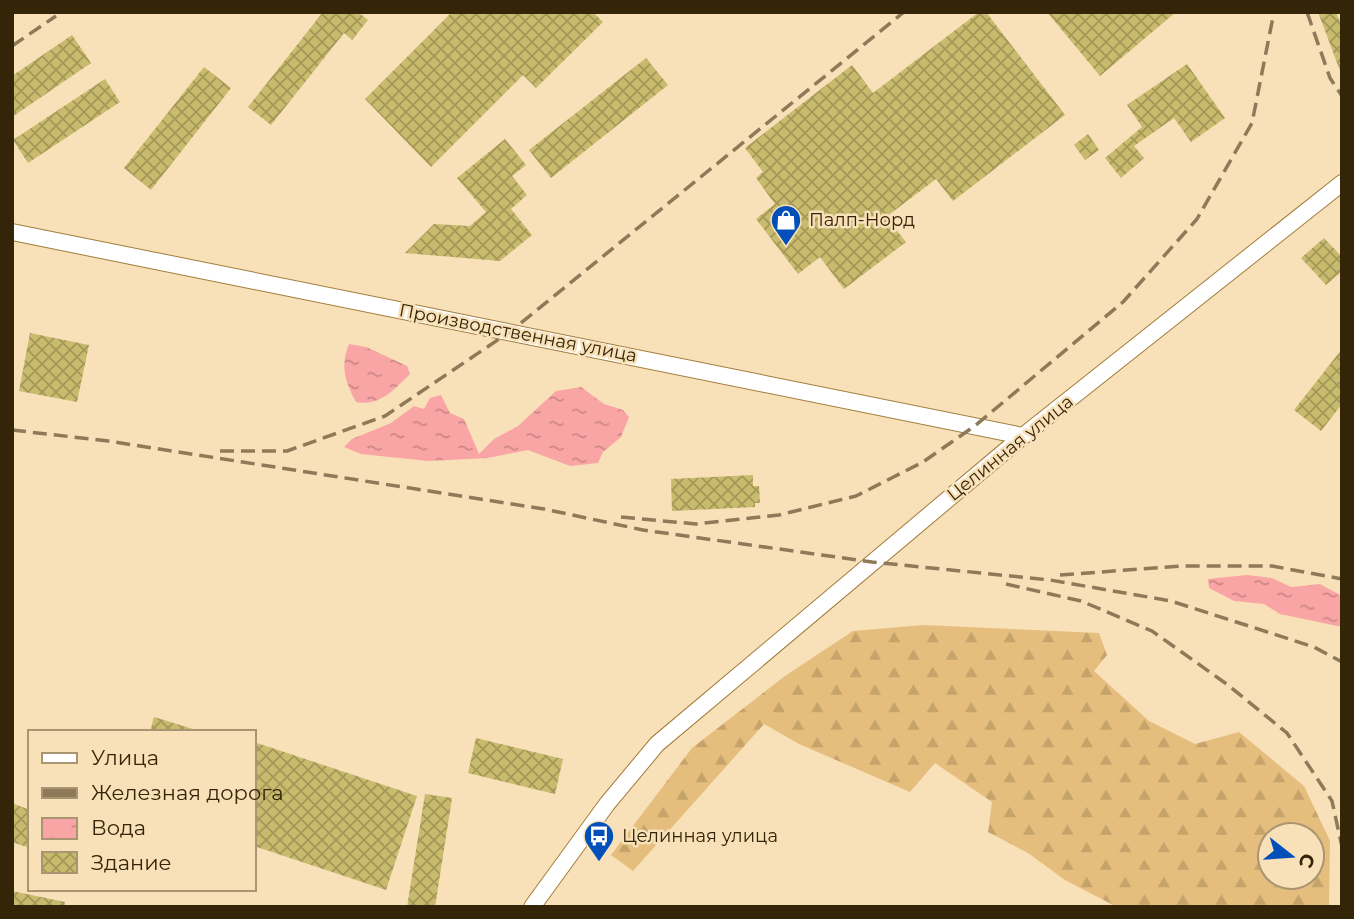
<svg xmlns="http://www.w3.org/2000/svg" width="1354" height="919" font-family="Montserrat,sans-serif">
	<defs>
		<pattern id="forest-firs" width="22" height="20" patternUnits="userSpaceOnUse" patternTransform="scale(1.75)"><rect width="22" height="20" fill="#e5be7d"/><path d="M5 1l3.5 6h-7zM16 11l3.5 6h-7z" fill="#c5a36b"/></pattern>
		<pattern id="water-ripples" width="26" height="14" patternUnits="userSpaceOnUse" patternTransform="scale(1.75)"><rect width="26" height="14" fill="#faa5a5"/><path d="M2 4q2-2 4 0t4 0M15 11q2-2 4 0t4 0" fill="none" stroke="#cb8684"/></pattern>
		<pattern id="building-cross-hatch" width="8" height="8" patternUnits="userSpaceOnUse" patternTransform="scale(1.75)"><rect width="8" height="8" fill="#c9bb6d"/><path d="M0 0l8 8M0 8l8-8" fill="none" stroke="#a49858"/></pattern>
	</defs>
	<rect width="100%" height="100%" fill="#f8e0b9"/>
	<path fill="url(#forest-firs)" fill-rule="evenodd" d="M924,625L1099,633L1107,655L1094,671L1149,721L1195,744L1239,732L1304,786L1330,841L1329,907H1117L1065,880L1028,853L988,832L992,802L935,763L910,792L799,744L764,724L633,871L611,855L692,748L785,676L853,631ZM1270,835H1312V877H1270Z"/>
	<g fill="url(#water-ripples)">
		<path d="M349,344L366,347L407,366L410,374C395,389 379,407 356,402C345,381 340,366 349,344Z"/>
		<path d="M581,387L604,404L623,410L629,417L621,437L603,452L598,463L570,466L528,450L488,458L428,461L361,454L344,447L352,439L391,423L414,406L424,409L430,398L441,395L450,413L464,419L479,454L494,439L518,426L556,391Z"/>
		<path d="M1247,575L1272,578L1291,587L1320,584L1342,596V627L1280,614L1264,604L1234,601L1209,588L1208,579Z"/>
	</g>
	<g fill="url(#building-cross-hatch)">
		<path d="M323,12H358L368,20L352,40L344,33L271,125L248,107Z"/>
		<path d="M452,12H593L603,22L536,88L523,75L431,167L365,99Z"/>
		<path d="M979,12H986L1065,115L953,201L936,179L886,217L906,242L844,289L820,257L798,274L756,219L775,204L756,178L763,172L745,148L852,65L873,93Z"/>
		<path d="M1047,12H1176L1100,76Z"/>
		<path d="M1318,12H1336L1339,20L1342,19V76Z"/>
		<path d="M72,35L91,63L12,117V76Z"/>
		<path d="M646,58L668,85L551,178L529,150Z"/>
		<path d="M1187,64L1225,118L1191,142L1174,118L1134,146L1144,158L1121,178L1105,158L1142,127L1127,105Z"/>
		<path d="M204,67L231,88L151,190L124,168Z"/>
		<path d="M105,79L120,102L28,163L13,140Z"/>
		<path d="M1088,134L1099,150L1085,160L1074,145Z"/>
		<path d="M505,139L526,165L512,176L527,195L511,209L532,235L500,261L405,253L434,224L470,226L486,212L457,178Z"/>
		<path d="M1324,238L1342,257V271L1326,285L1301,258Z"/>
		<path d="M30,333L89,345L77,402L19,391Z"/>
		<path d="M1342,349V404L1321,431L1294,410Z"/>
		<path d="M753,475V486H759L760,503H755V507L672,511L671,479Z"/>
		<path d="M154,717L193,729V732H150Z"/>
		<path d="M476,738L563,759L555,794L468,773Z"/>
		<path d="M254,742L417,796L386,890L254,846Z"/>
		<path d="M425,794L452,798L435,907H407Z"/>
		<path d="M12,803L30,810V848L12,842Z"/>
		<path d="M12,891L65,902L64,907H12Z"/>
	</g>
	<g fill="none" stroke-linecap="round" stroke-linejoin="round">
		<g stroke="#a37d3a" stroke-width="18">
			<g id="tertiary">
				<path d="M12,232L1023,436"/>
				<path d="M532,907L607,804L657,744L1023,436L1342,183"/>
			</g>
		</g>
		<use href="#tertiary" stroke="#fff" stroke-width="16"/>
		<g stroke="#8e7a59" stroke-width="3.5" stroke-dasharray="14 7" stroke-linecap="butt">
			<path d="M1307,12L1330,78L1342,96"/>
			<path d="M12,46L56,16"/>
			<path d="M12,430L108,441L544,509L643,530L872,562L1050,580L1171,601L1314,647L1342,662"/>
			<path d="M220,451H287L385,416L511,331L904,12"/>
			<path d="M621,517L696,524L779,515L856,496L923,462L976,425L1123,302L1197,219L1252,123L1274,12"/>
			<path d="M1060,575L1181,566H1272L1342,579"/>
			<path d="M1006,584L1081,601L1152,631L1228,685L1287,733L1332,801L1342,847"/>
		</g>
	</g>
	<defs>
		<g id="shop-pin" transform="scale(1.575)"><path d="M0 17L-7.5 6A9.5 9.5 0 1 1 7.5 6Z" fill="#024fb9" stroke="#f8e0b9"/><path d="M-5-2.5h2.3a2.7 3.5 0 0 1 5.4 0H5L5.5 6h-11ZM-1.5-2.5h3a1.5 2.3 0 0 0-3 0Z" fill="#fff"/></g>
		<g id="bus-pin" transform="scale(1.575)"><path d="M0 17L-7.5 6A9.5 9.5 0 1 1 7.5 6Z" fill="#024fb9" stroke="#f8e0b9"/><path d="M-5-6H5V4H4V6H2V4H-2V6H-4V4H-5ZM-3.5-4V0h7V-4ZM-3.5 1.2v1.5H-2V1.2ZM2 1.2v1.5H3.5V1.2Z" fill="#fff"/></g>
	</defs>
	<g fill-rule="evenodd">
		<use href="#shop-pin" x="786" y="220"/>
		<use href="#bus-pin" x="599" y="836"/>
	</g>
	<g text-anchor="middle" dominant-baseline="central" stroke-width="5" stroke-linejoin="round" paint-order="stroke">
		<g font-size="18" fill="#352508" stroke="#f8e0b9" text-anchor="start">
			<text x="809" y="220">Палп-Норд</text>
			<text x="622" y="836">Целинная улица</text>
		</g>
		<g font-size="18" fill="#352508" stroke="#f8e0b9">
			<text transform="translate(518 333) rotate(11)">Производственная улица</text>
			<text transform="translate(1010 448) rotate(-39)">Целинная улица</text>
		</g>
	</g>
	<rect width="1354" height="919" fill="none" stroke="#352508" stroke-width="28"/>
	<rect x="28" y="730" width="228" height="161" fill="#f8e0b9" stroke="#aa9572" stroke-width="2"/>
	<rect x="42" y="753" width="35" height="10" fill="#ffffff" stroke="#aa9572" stroke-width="2"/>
	<text x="91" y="765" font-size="21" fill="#352508">Улица</text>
	<rect x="42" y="788" width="35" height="10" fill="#8e7a59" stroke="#aa9572" stroke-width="2"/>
	<text x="91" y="800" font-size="21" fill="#352508">Железная дорога</text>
	<rect x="42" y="818" width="35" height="21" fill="url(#water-ripples)" stroke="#aa9572" stroke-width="2"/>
	<text x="91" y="835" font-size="21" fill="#352508">Вода</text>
	<rect x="42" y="852" width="35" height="21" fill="url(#building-cross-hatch)" stroke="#aa9572" stroke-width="2"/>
	<text x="91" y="870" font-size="21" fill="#352508">Здание</text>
	<g transform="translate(1291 856) rotate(107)"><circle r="33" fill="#f8e0b9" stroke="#aa9572" stroke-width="2"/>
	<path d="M0-5L12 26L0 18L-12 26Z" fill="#024fb9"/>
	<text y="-10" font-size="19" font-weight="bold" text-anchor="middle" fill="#352508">С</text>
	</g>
</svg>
